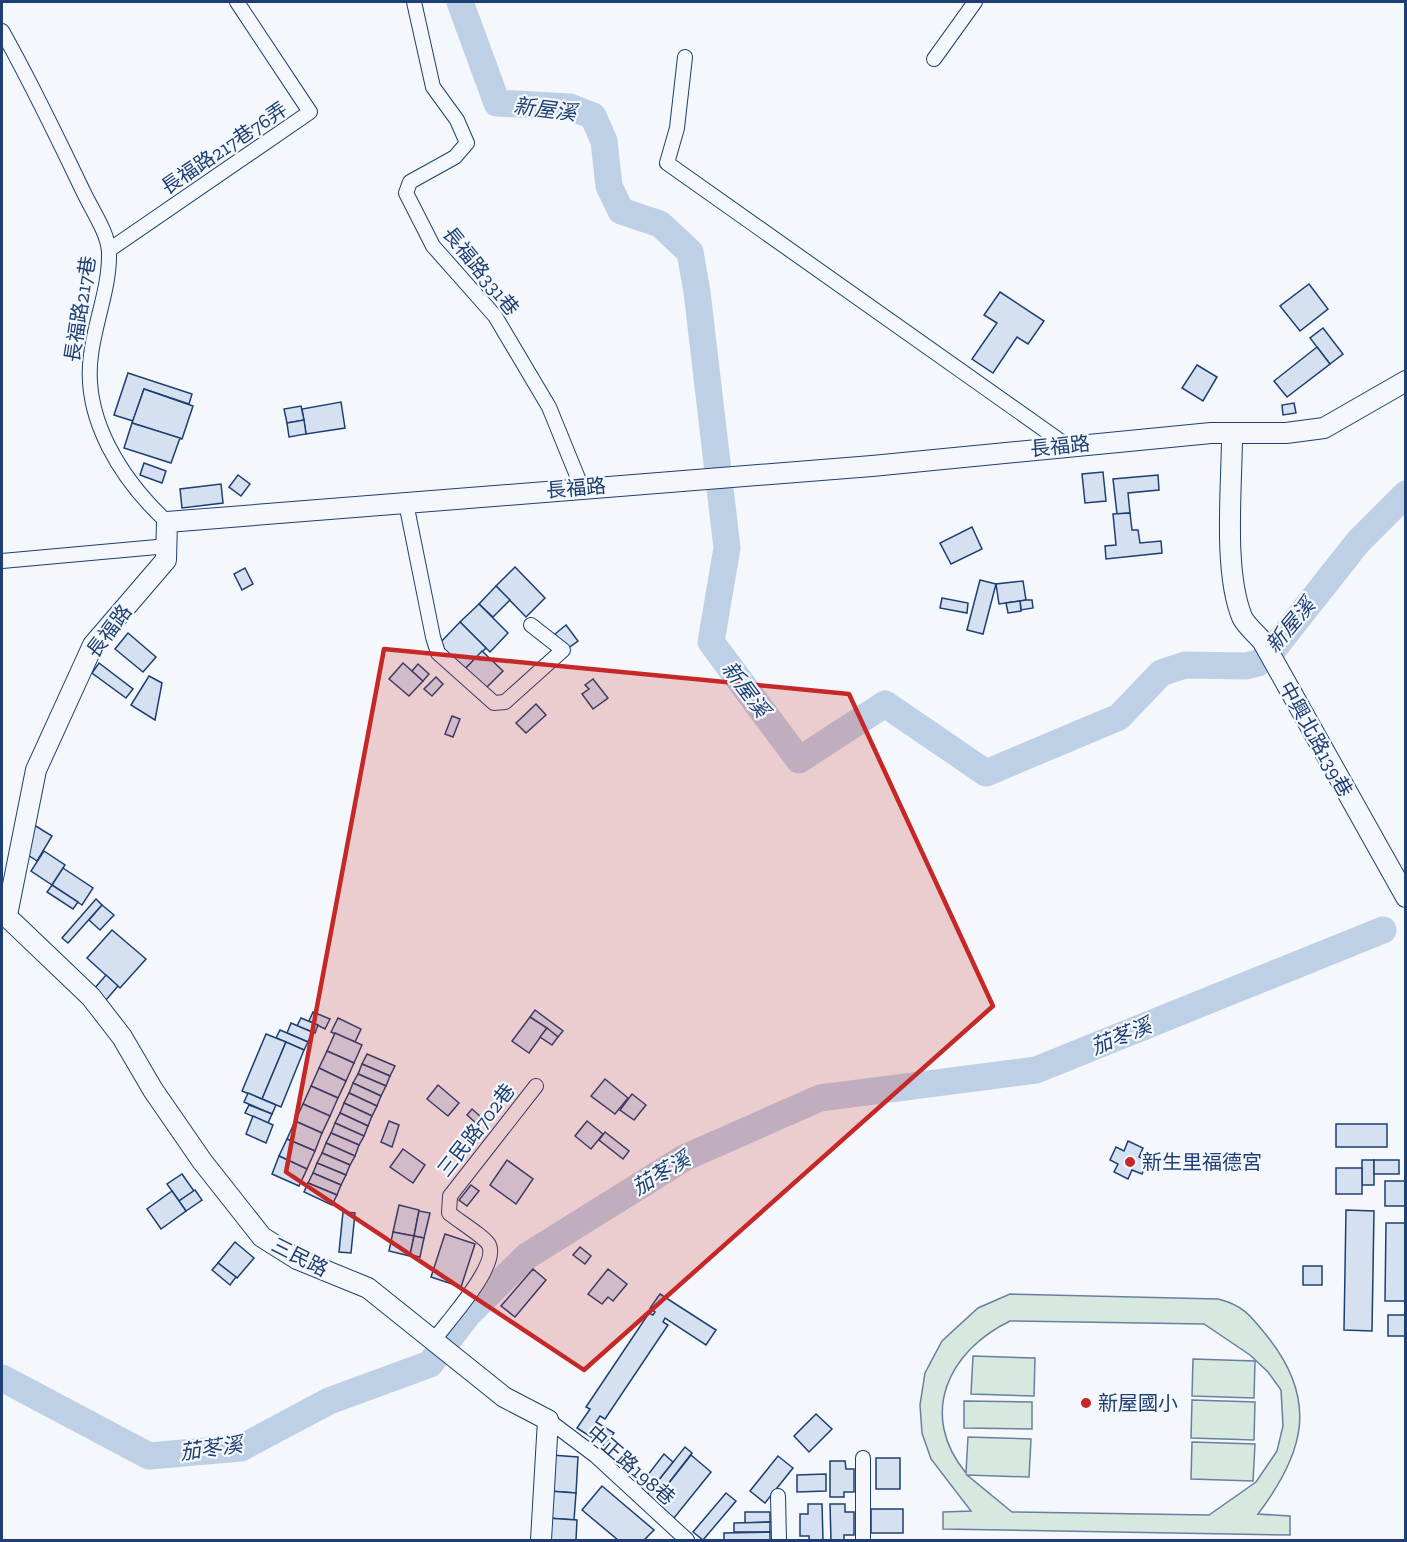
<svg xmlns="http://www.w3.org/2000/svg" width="1407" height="1542" font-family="'Zilla Slab','Noto Sans TC',serif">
	<rect width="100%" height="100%" fill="#f4f7fb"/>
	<g fill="#d7e8df" stroke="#687fa3" stroke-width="1.5" fill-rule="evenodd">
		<path d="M1010,1294L1218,1299C1243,1305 1251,1316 1267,1336C1319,1401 1304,1453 1258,1514L1290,1516V1535L943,1529V1512L971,1511L931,1459L922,1433L920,1405L925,1373L942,1341L978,1308ZM1010,1321L1204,1324L1250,1355L1268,1372L1281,1390L1283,1426L1277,1451L1256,1482L1209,1515L1012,1512L967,1475L1029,1477L1031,1439L968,1437L966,1473C918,1415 948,1351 1010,1321Z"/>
		<path d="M973,1356L1035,1358L1034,1396L971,1394Z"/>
		<path d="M1193,1359L1255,1361L1254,1398L1192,1396Z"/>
		<path d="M1192,1400L1255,1402L1254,1440L1191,1438Z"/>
		<path d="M964,1401L1032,1402V1429L964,1428Z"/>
		<path d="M1192,1442L1255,1444L1253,1481L1191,1479Z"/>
	</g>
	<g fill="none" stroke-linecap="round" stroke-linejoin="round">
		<g stroke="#bed0e5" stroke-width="27">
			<path d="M460,2L497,103L570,107L593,116L604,141L609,186L621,211L660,224L690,252L697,292L727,548L711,642L799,760L885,704L986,773L1119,717L1161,673L1185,665L1246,666L1258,663L1268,656L1358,542L1406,494"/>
			<path d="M2,1378L149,1456L241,1448L329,1401L430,1364L468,1314L527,1256L684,1158L820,1098L1036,1070L1383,930"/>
		</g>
	</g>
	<g fill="#d5e0f0" stroke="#1d3f73" stroke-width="1.5">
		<path d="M1309,284L1328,309L1300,331L1280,306Z"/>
		<path d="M1000,292L1044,321L1028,344L1017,337L993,373L972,359L997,323L984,315Z"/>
		<path d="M1323,328L1343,354L1330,364L1310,338Z"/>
		<path d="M1317,347L1330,364L1287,397L1274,381Z"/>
		<path d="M1197,365L1217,377L1203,401L1182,388Z"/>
		<path d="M128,373L192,394L189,404L144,389L133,421L114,415Z"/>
		<path d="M144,389L193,406L182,439L132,423Z"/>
		<path d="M341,402L345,428L306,434L302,409Z"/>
		<path d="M1294,403L1296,413L1283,415L1282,405Z"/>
		<path d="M301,406L304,420L287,423L284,409Z"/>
		<path d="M304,420L306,434L289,437L287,423Z"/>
		<path d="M132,423L180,438L171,463L124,448Z"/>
		<path d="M144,463L166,471L162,483L140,475Z"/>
		<path d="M1103,472L1106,501L1085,503L1082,474Z"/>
		<path d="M238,475L250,484L241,496L229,487Z"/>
		<path d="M1158,475L1159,490L1128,493L1130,513L1117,514L1113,479Z"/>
		<path d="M221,484L223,503L182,508L180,489Z"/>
		<path d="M1130,513L1132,530H1138L1140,543L1161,541L1162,553L1106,559L1105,546L1116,545L1113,514Z"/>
		<path d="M972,527L982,549L951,564L940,543Z"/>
		<path d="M515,567L545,598L526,617L496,586Z"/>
		<path d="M245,568L253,584L242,590L234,574Z"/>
		<path d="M980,580L996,584L983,634L967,630Z"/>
		<path d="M1023,581L1026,600L999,604L996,584Z"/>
		<path d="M496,586L510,600L493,617L479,604Z"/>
		<path d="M942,598L968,603L967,613L940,608Z"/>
		<path d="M1026,600H1032L1033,608L1021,610L1020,601Z"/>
		<path d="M1020,601L1021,611L1008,613L1006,603Z"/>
		<path d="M479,604L508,633L490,652L460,622Z"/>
		<path d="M460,622L486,648L464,670L438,645Z"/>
		<path d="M566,625L578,641L567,649L555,634Z"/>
		<path d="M128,633L156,657L143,672L115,649Z"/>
		<path d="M482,651L503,671L484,690L464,670Z"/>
		<path d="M99,663L133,689L126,698L92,673Z"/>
		<path d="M403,663L423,681L409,696L389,679Z"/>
		<path d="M418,664L429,674L423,681L412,671Z"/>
		<path d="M149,676L162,683L155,720L131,705Z"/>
		<path d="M436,677L443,684L432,696L424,689Z"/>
		<path d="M593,679L608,698L593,709L582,694L589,689L585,685Z"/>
		<path d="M536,704L546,715L526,733L516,723Z"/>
		<path d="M452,716L460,719L453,737L445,734Z"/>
		<path d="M26,820L52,836L37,861L22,851Z"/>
		<path d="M44,851L65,865L52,885L31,871Z"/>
		<path d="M63,868L93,888L82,905L52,885Z"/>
		<path d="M52,885L78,902L73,909L47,892Z"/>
		<path d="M96,899L102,905L68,943L62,938Z"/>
		<path d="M102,905L114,915L100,930L89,920Z"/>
		<path d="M112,930L146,959L120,988L87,958Z"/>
		<path d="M106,975L118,986L106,1000L94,989Z"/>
		<path d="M535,1010L563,1031L558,1037L530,1017Z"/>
		<path d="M313,1012L330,1019L325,1029L309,1021Z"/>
		<path d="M530,1017L547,1028L529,1053L512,1041Z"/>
		<path d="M301,1018L318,1025L315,1033L297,1026Z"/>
		<path d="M338,1018L361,1029L355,1042L331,1032Z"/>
		<path d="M291,1023L312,1032L308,1042L287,1033Z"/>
		<path d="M547,1028L558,1037L552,1045L540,1037Z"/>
		<path d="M280,1030L308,1042L304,1050L276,1038Z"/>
		<path d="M335,1033L362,1045L354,1063L327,1051Z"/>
		<path d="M266,1034L286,1042L262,1099L242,1091Z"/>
		<path d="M286,1042L304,1050L281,1107L262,1099Z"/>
		<path d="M327,1051L354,1063L346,1081L319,1068Z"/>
		<path d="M367,1054L395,1066L390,1076L362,1064Z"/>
		<path d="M362,1064L390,1076L386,1086L358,1074Z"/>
		<path d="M319,1068L346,1081L338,1098L311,1086Z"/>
		<path d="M358,1074L386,1086L381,1096L353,1083Z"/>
		<path d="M605,1079L628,1098L615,1114L591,1096Z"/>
		<path d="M353,1083L381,1096L377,1106L349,1093Z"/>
		<path d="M438,1085L459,1103L448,1116L427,1099Z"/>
		<path d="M311,1086L338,1098L330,1116L303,1104Z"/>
		<path d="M248,1093L276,1105L272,1114L244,1102Z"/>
		<path d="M349,1093L377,1106L372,1116L344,1103Z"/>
		<path d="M632,1094L646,1105L634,1120L620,1110Z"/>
		<path d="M344,1103L372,1116L368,1126L340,1113Z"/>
		<path d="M303,1104L330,1116L322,1133L295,1121Z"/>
		<path d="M249,1105L272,1114L268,1123L245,1113Z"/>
		<path d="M472,1109L482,1118L477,1124L467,1115Z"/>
		<path d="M340,1113L368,1126L364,1136L335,1123Z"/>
		<path d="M253,1116L273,1125L266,1143L246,1134Z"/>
		<path d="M295,1121L322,1133L315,1151L287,1139Z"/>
		<path d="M389,1121L399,1125L392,1147L381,1142Z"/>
		<path d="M587,1121L603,1134L591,1149L575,1136Z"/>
		<path d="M335,1123L364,1136L359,1145L331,1133Z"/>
		<rect x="1336" y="1124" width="51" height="23"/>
		<path d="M605,1132L629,1151L623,1159L599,1140Z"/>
		<path d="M331,1133L359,1145L355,1156L326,1143Z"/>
		<path d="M287,1139L315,1151L307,1169L279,1156Z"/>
		<path d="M1128,1141L1143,1148L1139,1157L1147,1161L1142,1174L1132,1170L1128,1179L1114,1172L1118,1164L1110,1160L1116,1147L1124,1151Z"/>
		<path d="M326,1143L355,1156L350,1165L322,1153Z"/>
		<path d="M403,1149L425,1165L413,1183L390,1167Z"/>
		<path d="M322,1153L350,1165L346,1175L317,1163Z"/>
		<path d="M279,1156L307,1169L299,1186L272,1174Z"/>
		<path d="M507,1160L533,1179L516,1204L490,1185Z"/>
		<rect x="1362" y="1160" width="12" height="25"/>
		<rect x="1374" y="1160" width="25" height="14"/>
		<path d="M317,1163L346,1175L341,1185L313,1173Z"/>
		<rect x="1336" y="1168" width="26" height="26"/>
		<path d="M313,1173L341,1185L337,1195L308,1183Z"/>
		<path d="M182,1174L194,1191L179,1201L167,1184Z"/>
		<rect x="1385" y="1181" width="21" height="25"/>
		<path d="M308,1183L337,1195L332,1205L304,1192Z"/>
		<path d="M471,1185L479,1191L467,1206L459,1200Z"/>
		<path d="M195,1190L202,1200L186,1211L179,1201Z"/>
		<path d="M172,1191L186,1211L161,1229L147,1209Z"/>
		<path d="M399,1205L419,1210L414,1236L393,1232Z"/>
		<path d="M1346,1210L1374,1211L1372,1331L1344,1330Z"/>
		<path d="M419,1211L430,1213L424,1238L414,1236Z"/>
		<path d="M343,1212L355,1213L351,1253L339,1252Z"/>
		<path d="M1386,1223H1406V1301H1385Z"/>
		<path d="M393,1232L414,1236L410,1256L389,1251Z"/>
		<path d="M445,1234L475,1244L461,1287L431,1277Z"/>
		<path d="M414,1236L424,1238L420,1257L410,1255Z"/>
		<path d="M235,1242L254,1258L237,1278L218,1263Z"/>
		<path d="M580,1247L591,1256L585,1264L573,1255Z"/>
		<path d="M218,1263L236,1277L230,1285L212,1270Z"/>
		<rect x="1303" y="1266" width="19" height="19"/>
		<path d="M533,1269L546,1280L515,1317L501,1306Z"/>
		<path d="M608,1269L627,1284L613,1301L608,1297L602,1304L588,1294Z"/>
		<path d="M660,1294L716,1330L706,1345L665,1318L663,1322L668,1325L605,1419L600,1416L596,1422L614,1433L605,1446L577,1428L590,1409L586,1407L649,1313L653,1315L655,1312L650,1308Z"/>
		<rect x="1388" y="1315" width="18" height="21"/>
		<path d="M816,1414L832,1429L809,1452L794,1436Z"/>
		<path d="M685,1447L692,1453L654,1502L646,1496Z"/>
		<path d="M664,1454L673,1462L646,1496L637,1489Z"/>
		<path d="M551,1455L578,1457L576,1493L549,1491Z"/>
		<path d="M691,1455L711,1472L674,1518L654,1502Z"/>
		<path d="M778,1456L793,1468L765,1503L750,1491Z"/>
		<rect x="876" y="1458" width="24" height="31"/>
		<path d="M830,1461H845L846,1469H854V1492H844V1497H830Z"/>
		<path d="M826,1474V1491L797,1492V1475Z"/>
		<path d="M602,1486L654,1530L644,1540H618L582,1510Z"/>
		<path d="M549,1491L576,1493L574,1520L547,1518Z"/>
		<path d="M726,1493L736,1501L703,1540L693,1532Z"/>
		<path d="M808,1504H822L823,1540H809V1536H800V1514H808Z"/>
		<path d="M830,1504H845V1512H854V1535H844V1540H831Z"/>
		<rect x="871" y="1509" width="32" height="24"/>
		<path d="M745,1512H770V1522L745,1523Z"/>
		<path d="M547,1518L577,1520L576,1540H546Z"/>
		<path d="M770,1522V1532H734V1523Z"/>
		<path d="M770,1532V1540H724V1533Z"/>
	</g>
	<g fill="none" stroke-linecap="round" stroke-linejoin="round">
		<g stroke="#1d3f73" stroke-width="16">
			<g id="street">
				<path d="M414,2L433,87L457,120L467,143L455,157L410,182L406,193L433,246L495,316L549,407L582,488"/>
				<path d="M2,31C32,84 58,139 84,193C92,210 108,233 109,252C110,287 95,321 91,355C82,419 122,480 167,522"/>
				<path d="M685,57L677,128L667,163L1066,445"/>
				<path d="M934,59L975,2"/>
				<path d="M109,250L310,112L237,2"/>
				<path d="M406,503L433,637L438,653L494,703L505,702L563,650L531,625"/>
				<path d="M2,561L168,546"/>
				<path d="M434,1340C447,1322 499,1266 489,1245C485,1237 457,1220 449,1213L450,1196L536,1086"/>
				<path d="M548,1420L596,1456L687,1540"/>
				<path d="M863,1458V1540"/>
				<path d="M778,1496L779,1540"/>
			</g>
		</g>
		<g stroke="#1d3f73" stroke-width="22">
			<g id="secondary">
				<path d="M1232,435C1232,486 1223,570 1242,617C1246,626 1257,634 1263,642L1406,897"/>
				<path d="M2,912L91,997L122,1037L153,1090L202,1161L262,1237L297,1259L368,1288L504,1397L548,1420L541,1540"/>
				<path d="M7,915L36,770L93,645L166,560L167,522L872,466L1211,433H1286L1324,428L1406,381"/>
			</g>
		</g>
		<use href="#street" stroke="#f4f7fb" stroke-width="14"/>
		<use href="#secondary" stroke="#f4f7fb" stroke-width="20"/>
	</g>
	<path fill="#c62828" fill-opacity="0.2" stroke="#c62828" stroke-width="4.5" stroke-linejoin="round" d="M384,649L849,694L993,1006L584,1370L286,1172Z"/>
	<g fill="#c62828" stroke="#f4f7fb" stroke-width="2">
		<circle cx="1130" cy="1162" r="6"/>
		<circle cx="1086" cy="1403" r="6"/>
	</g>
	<g text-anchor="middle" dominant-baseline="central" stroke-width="4.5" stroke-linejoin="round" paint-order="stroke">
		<g font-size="20" fill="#1d3f73" stroke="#f4f7fb">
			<text transform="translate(224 148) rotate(-34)">長福路217巷76弄</text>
			<text transform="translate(481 271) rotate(51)">長福路331巷</text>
			<text transform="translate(80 309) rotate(-81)">長福路217巷</text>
			<text transform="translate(1060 446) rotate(-6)">長福路</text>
			<text transform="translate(576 488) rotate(-5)">長福路</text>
			<text transform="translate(109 631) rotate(-53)">長福路</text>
			<text transform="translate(1316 739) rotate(61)">中興北路139巷</text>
			<text transform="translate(476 1130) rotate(-52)">三民路702巷</text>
			<text transform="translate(300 1257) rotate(27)">三民路</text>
			<text transform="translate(631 1465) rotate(41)">中正路198巷</text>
		</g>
		<g font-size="20" fill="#1d3f73" stroke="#f4f7fb" text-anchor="start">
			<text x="1142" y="1162">新生里福德宮</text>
			<text x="1098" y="1403">新屋國小</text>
		</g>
		<g font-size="21" font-style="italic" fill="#1d3f73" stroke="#f4f7fb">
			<text transform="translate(545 109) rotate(7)">新屋溪</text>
			<text transform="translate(1290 625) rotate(-50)">新屋溪</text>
			<text transform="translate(746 689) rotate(53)">新屋溪</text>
			<text transform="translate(1121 1036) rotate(-22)">茄苳溪</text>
			<text transform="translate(661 1173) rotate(-31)">茄苳溪</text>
			<text transform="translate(211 1448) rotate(-8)">茄苳溪</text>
		</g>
	</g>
	<rect width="1407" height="1542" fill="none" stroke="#1d3f73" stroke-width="6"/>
</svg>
